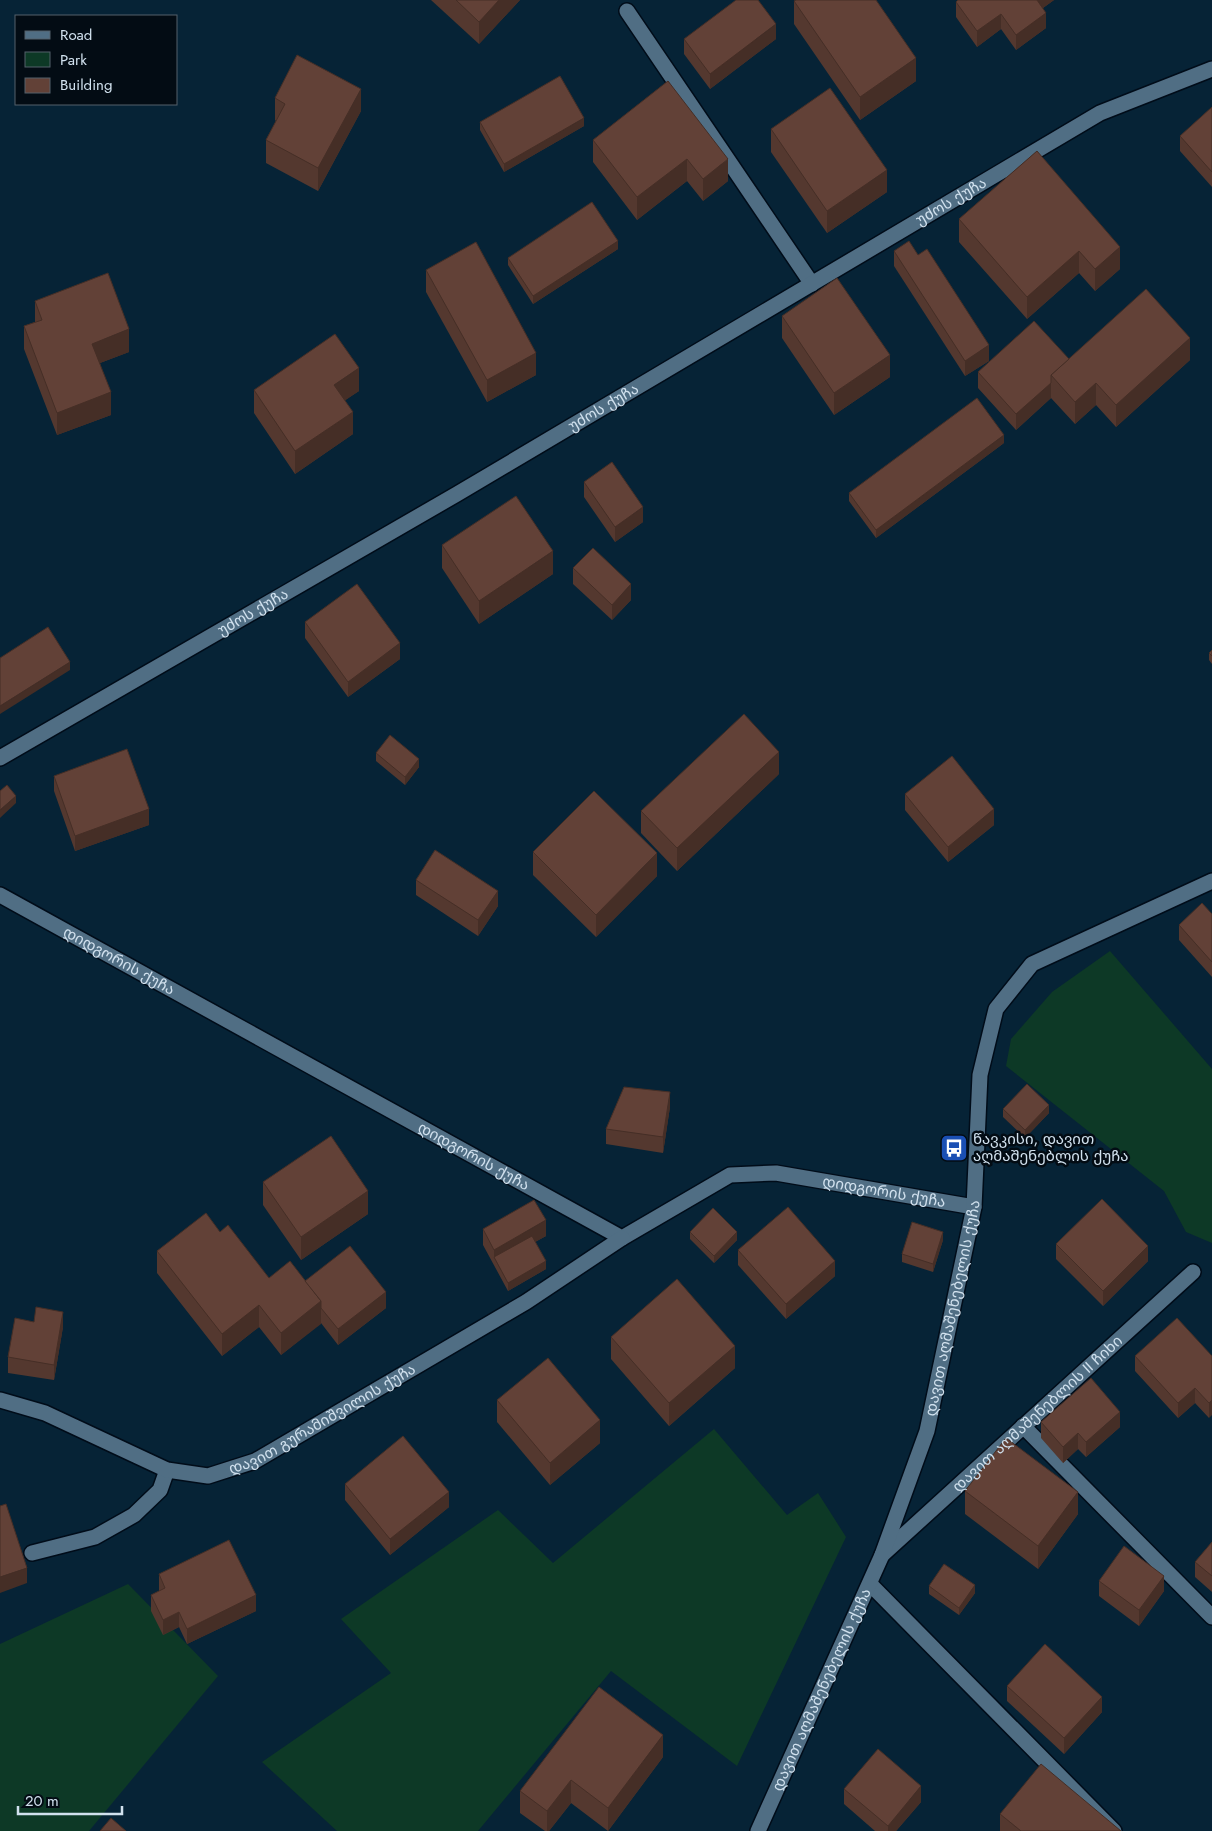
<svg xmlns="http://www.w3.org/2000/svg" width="1212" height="1831" font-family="Jost,'Noto Sans Georgian',sans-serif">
	<rect width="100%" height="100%" fill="#062336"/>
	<g fill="#0d3926">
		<path d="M1110,951L1212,1069V1243L1186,1232L1164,1191L1006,1066L1011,1039L1052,992Z"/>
		<path d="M714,1429L787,1515L818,1493L846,1537L737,1766L611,1671L478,1831H337L262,1762L391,1673L341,1619L498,1510L553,1563Z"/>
		<path d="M128,1584L218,1676L89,1831H0V1644Z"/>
	</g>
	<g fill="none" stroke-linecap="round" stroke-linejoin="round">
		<g stroke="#000c19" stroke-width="18">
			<g id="lane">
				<path d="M627,11L812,284"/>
				<path d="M1023,1426L1212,1617"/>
				<path d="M32,1553L95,1537L134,1515L160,1490L167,1470"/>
				<path d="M870,1584L1114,1831"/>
			</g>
		</g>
		<g stroke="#000c19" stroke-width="18">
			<g id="street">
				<path id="s1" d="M0,758L457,494L1100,113L1212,69"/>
				<path id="s2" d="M0,895L622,1238L730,1175L776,1173L974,1207"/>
				<path id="s3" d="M0,1400L45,1413L167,1470L208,1476L255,1461L526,1302L622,1238"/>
				<path id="s4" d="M882,1555L1193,1272"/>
			</g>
		</g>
		<g stroke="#000c19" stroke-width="18">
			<g id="secondary">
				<path id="s5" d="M758,1831L882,1555L927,1431L974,1207L980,1075L996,1009L1032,964L1212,881"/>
			</g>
		</g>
		<use href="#lane" stroke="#506e84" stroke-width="15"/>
		<use href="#street" stroke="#506e84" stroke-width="15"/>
		<use href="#secondary" stroke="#506e84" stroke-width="15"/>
	</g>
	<g fill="#54382f">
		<path d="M431,0H520L479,44Z"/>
		<path d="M958,0H1054L1043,8L1046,28L1016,50L1001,29L977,47L956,17V2Z"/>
		<path d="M794,1L916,81L860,120L794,24Z"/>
		<path d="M684,39H776L710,89L684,54Z"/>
		<path d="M668,81L728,181L703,201L687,181L637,220L593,162V140Z"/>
		<path d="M275,98L361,111L318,191L266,163V140L276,121L275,120Z"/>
		<path d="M1212,107V187L1180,151V136Z"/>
		<path d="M480,122L584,126L504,172L480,130Z"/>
		<path d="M771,129L887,192L827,233L771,152Z"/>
		<path d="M1037,151L1120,269L1095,291L1079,273L1027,319L959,242V219Z"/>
		<path d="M618,249L533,304L508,265V258Z"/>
		<path d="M894,251L989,361L965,376L894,266Z"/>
		<path d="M426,270L536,375L487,402L426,292Z"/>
		<path d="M35,301L129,352L100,363L111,415L57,435L24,349V326L35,322Z"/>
		<path d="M782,316L890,377L834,415L782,338Z"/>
		<path d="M1069,359L1190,360L1116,427L1096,405L1075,424L1051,398L1016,430L978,388V372Z"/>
		<path d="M254,390L359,391L345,400L353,434L295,474L254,413Z"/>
		<path d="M1004,443L876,538L849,501V493Z"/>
		<path d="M584,482L643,522L615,542L584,497Z"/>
		<path d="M442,545L553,574L479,624L442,568Z"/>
		<path d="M573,568L631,600L612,620L573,584Z"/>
		<path d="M305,622L400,659L348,697L305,638Z"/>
		<path d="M1212,650V664L1209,660V653Z"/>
		<path d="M376,753L419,767L405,785L376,761Z"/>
		<path d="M779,774L677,871L641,833V811Z"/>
		<path d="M54,776L149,825L75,851L54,791Z"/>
		<path d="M905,794L994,825L948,862L905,810Z"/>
		<path d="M533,852L657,876L596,937L533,875Z"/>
		<path d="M416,880L498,906L478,936L416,895Z"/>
		<path d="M1212,914V977L1179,940V925Z"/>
		<path d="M670,1107L663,1153L606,1144V1129Z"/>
		<path d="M1003,1109L1049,1113L1025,1138L1003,1117Z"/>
		<path d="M263,1182L368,1214L301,1260L263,1205Z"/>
		<path d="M483,1229L546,1236L535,1242L546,1269L508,1291L483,1245Z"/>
		<path d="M690,1232L737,1240L714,1263L690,1239Z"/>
		<path d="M943,1240L933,1272L902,1262V1254Z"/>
		<path d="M1056,1244L1148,1261L1103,1306L1056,1259Z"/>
		<path d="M738,1250L835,1276L786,1319L738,1265Z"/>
		<path d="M157,1251L269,1278L305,1281L386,1308L338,1345L321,1323L281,1355L259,1327L222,1356L157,1273Z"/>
		<path d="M63,1327L54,1380L8,1373V1357Z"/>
		<path d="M611,1337L735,1368L669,1426L611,1359Z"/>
		<path d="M1135,1356H1212L1209,1418L1195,1403L1178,1418L1135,1371Z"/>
		<path d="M497,1400L600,1443L550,1485L497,1422Z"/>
		<path d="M1041,1422L1120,1427L1086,1457L1078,1449L1063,1463L1041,1438Z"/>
		<path d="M345,1484L449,1507L390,1555L345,1500Z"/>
		<path d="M965,1491L1078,1514L1038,1569L965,1514Z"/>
		<path d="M1212,1542V1592L1195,1577V1562Z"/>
		<path d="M159,1574L256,1611L187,1644L179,1627L163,1635L151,1611V1595L159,1591Z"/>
		<path d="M1099,1581L1164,1591L1139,1626L1099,1596Z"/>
		<path d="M929,1586L975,1593L959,1615L929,1594Z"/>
		<path d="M1007,1686L1102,1712L1064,1754L1007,1701Z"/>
		<path d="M663,1757L608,1831L571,1803L549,1831H545L520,1813V1791Z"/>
		<path d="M844,1789L921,1802L896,1831H875L844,1804Z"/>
		<path d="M1000,1814L1121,1831H1000Z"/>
	</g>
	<g fill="#452e26">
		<path d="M499,0H520L479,44V22Z"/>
		<path d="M1036,0H1054L1036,13Z"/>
		<path d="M1046,13V28L1016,50V35Z"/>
		<path d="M1001,14V29L977,47V31Z"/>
		<path d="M776,24V39L710,89V74Z"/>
		<path d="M916,58V81L860,120V97Z"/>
		<path d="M361,89V111L318,191V168Z"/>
		<path d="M584,118V126L504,172V164Z"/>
		<path d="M687,159V181L637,220V197Z"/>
		<path d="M728,159V181L703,201V179Z"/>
		<path d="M887,170V192L827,233V211Z"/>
		<path d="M618,241V249L533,304V296Z"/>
		<path d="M1120,247V269L1095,291V269Z"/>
		<path d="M1079,251V273L1027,319V297Z"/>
		<path d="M129,329V352L92,366V344Z"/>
		<path d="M1190,338V360L1116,427V405Z"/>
		<path d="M989,345V361L965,376V361Z"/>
		<path d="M536,353V375L487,402V380Z"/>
		<path d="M890,355V377L834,415V393Z"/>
		<path d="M359,368V391L334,408V385Z"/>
		<path d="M1051,383V398L1016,430V414Z"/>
		<path d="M1096,383V405L1075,424V402Z"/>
		<path d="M111,392V415L57,435V413Z"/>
		<path d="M353,412V434L295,474V451Z"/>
		<path d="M1004,435V443L876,538V530Z"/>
		<path d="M643,507V522L615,542V527Z"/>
		<path d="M553,551V574L479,624V601Z"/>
		<path d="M631,584V600L612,620V605Z"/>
		<path d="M400,643V659L348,697V682Z"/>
		<path d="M70,662V670L0,714V706Z"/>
		<path d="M779,752V774L677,871V848Z"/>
		<path d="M419,759V767L405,785V777Z"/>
		<path d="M16,796V803L0,818V810Z"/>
		<path d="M149,809V825L75,851V836Z"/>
		<path d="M994,809V825L948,862V847Z"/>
		<path d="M657,853V876L596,937V915Z"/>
		<path d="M498,891V906L478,936V920Z"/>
		<path d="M670,1092V1107L663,1153V1137Z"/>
		<path d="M1049,1105V1113L1025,1138V1130Z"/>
		<path d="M368,1191V1214L301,1260V1237Z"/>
		<path d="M546,1220V1236L497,1263L494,1257V1250Z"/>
		<path d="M737,1232V1240L714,1263V1256Z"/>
		<path d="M943,1232V1240L933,1272V1264Z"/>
		<path d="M1148,1246V1261L1103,1306V1291Z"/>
		<path d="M546,1261V1269L508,1291V1283Z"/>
		<path d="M835,1261V1276L786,1319V1304Z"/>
		<path d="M386,1292V1308L338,1345V1329Z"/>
		<path d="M321,1301V1324L281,1355V1333Z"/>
		<path d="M259,1305V1327L222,1356V1334Z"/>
		<path d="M63,1312V1327L54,1380V1365Z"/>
		<path d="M735,1346V1368L669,1426V1403Z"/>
		<path d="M1195,1388V1403L1178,1418V1403Z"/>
		<path d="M1212,1400V1415L1209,1418V1403Z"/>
		<path d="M1120,1412V1427L1086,1457V1442Z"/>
		<path d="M600,1420V1443L550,1485V1463Z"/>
		<path d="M1078,1433V1449L1063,1463V1447Z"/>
		<path d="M449,1492V1507L390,1555V1539Z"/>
		<path d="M1078,1492V1514L1038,1569V1546Z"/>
		<path d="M27,1568V1583L0,1593V1577Z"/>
		<path d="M1164,1576V1591L1139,1626V1610Z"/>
		<path d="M975,1585V1593L959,1615V1608Z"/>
		<path d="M256,1595V1611L187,1644V1629Z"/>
		<path d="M179,1612V1627L163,1635V1620Z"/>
		<path d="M1102,1697V1712L1064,1754V1738Z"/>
		<path d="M663,1735V1757L608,1831V1808Z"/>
		<path d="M571,1780V1803L549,1831H547V1811Z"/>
		<path d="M921,1786V1802L896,1831H888V1826Z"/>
	</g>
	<g fill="#624137" stroke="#452e26">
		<path d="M456,0H499L479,22Z"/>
		<path d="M736,0H758L776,24L710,74L684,39Z"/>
		<path d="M796,0H876L916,58L860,97L794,1Z"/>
		<path d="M958,0H1037L1046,13L1016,35L1001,14L977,31L956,2Z"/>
		<path d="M297,55L361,89L318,168L266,140L285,104L275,98Z"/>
		<path d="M560,76L584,118L504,164L480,122Z"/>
		<path d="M668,81L728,159L703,179L687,159L637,197L593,140Z"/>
		<path d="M830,88L887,170L827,211L771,129Z"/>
		<path d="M1212,107V172L1180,136Z"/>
		<path d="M1037,151L1120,247L1095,269L1079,251L1027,297L959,219Z"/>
		<path d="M592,202L618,241L533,296L508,258Z"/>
		<path d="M909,241L918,255L927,249L989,345L965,361L894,251Z"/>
		<path d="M476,242L536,353L487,380L426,270Z"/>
		<path d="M108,273L129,329L92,344L111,392L57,413L24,326L42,320L35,301Z"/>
		<path d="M837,278L890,355L834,393L782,316Z"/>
		<path d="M1146,289L1190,338L1116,405L1096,383L1075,402L1051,375Z"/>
		<path d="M1034,321L1069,359L1051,375V383L1016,414L978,372Z"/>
		<path d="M335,334L359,368L334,385L353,412L295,451L254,390Z"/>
		<path d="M977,398L1004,435L876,530L849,493Z"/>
		<path d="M612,462L643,507L615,527L584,482Z"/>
		<path d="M516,496L553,551L479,601L442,545Z"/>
		<path d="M593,548L631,584L612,605L573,568Z"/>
		<path d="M357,584L400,643L348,682L305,622Z"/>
		<path d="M48,627L70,662L0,706V658Z"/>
		<path d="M1212,650V656L1209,653Z"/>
		<path d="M744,714L779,752L677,848L641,811Z"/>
		<path d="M390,735L419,759L405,777L376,753Z"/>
		<path d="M127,749L149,809L75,836L54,776Z"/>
		<path d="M952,756L994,809L948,847L905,794Z"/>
		<path d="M7,785L16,796L0,810V791Z"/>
		<path d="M594,791L657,853L596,915L533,852Z"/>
		<path d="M435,850L498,891L478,920L416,880Z"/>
		<path d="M1202,903L1212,914V962L1179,925Z"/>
		<path d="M1027,1084L1049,1105L1025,1130L1003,1109Z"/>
		<path d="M624,1087L670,1092L663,1137L606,1129Z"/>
		<path d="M331,1136L368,1191L301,1237L263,1182Z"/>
		<path d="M1102,1199L1148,1246L1103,1291L1056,1244Z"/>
		<path d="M534,1200L546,1220L494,1250L483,1229Z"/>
		<path d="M788,1207L835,1261L786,1304L738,1250Z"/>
		<path d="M713,1208L737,1232L714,1256L690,1232Z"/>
		<path d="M206,1213L220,1232L228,1225L269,1278L290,1261L321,1301L281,1333L259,1305L222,1334L157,1251Z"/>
		<path d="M912,1222L943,1232L933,1264L902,1254Z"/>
		<path d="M532,1236L546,1261L508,1283L494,1257Z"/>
		<path d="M350,1246L386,1292L338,1329L321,1308V1301L305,1281Z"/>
		<path d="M677,1279L735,1346L669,1403L611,1337Z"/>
		<path d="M36,1307L63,1312L54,1365L8,1357L15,1318L34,1322Z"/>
		<path d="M1177,1318L1212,1356V1400L1209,1403L1195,1388L1178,1403L1135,1356Z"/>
		<path d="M548,1358L600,1420L550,1463L497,1400Z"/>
		<path d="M1091,1378L1120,1412L1086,1442L1078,1433L1063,1447L1041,1422Z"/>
		<path d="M403,1436L449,1492L390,1539L345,1484Z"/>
		<path d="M1006,1438L1078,1492L1038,1546L965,1491Z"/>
		<path d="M6,1504L27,1568L0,1577V1506Z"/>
		<path d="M229,1540L256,1595L187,1629L179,1612L163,1620L151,1595L165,1588L159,1574Z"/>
		<path d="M1212,1542V1576L1195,1562Z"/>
		<path d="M1124,1546L1164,1576L1139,1610L1099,1581Z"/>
		<path d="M944,1564L975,1585L959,1608L929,1586Z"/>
		<path d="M1045,1644L1102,1697L1064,1738L1007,1686Z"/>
		<path d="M599,1687L663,1735L608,1808L571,1780L547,1811L520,1791Z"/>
		<path d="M878,1749L921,1786L888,1826L844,1789Z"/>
		<path d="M1041,1764L1121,1831H1021L1000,1814Z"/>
		<path d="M111,1818L126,1831H100Z"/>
	</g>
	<defs>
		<g id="bus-square" transform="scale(1.4375)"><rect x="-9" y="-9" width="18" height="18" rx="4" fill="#1a4fb4" stroke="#030c14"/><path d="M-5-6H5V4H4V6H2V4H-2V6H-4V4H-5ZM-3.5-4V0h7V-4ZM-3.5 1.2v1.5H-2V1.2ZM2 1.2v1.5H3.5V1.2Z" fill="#fff"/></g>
	</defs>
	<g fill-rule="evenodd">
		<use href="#bus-square" x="954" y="1148"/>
	</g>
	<g text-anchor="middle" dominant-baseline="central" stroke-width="5" stroke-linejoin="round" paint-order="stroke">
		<g font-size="15" fill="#d1e1ee" stroke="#030c14">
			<text stroke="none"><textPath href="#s1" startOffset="1102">უძოს ქუჩა</textPath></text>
			<text stroke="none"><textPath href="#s1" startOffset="698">უძოს ქუჩა</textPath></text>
			<text stroke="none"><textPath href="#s1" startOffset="292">უძოს ქუჩა</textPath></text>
			<text stroke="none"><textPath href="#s2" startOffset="136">დიდგორის ქუჩა</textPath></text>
			<text stroke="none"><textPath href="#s2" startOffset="541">დიდგორის ქუჩა</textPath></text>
			<text stroke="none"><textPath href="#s2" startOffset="991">დიდგორის ქუჩა</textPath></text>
			<text stroke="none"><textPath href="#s5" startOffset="560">დავით აღმაშენებელის ქუჩა</textPath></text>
			<text stroke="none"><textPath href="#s4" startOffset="210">დავით აღმაშენებლის II ჩიხი</textPath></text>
			<text stroke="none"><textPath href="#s3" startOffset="351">დავით გურამიშვილის ქუჩა</textPath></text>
			<text stroke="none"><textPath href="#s5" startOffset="155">დავით აღმაშენებელის ქუჩა</textPath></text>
		</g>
		<g font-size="15" fill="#d1e1ee" stroke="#030c14" text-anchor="start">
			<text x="973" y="1139">წავკისი, დავით<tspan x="973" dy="17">აღმაშენებლის ქუჩა</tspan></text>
		</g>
	</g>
	<rect x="15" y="15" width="162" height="90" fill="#030c14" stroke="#55616b"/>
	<rect x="25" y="31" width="25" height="8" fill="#506e84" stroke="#55616b"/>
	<text x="60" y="40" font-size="15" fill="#d1e1ee">Road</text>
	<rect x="25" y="52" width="25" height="15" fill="#0d3926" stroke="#55616b"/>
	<text x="60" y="65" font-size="15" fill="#d1e1ee">Park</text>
	<rect x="25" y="78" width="25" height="15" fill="#624137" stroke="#55616b"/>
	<text x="60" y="90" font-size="15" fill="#d1e1ee">Building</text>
	<path d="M18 1806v8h104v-8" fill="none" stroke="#d1e1ee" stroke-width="2.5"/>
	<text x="25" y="1806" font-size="15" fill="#d1e1ee" stroke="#030c14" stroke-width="4" paint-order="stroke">20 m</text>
</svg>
